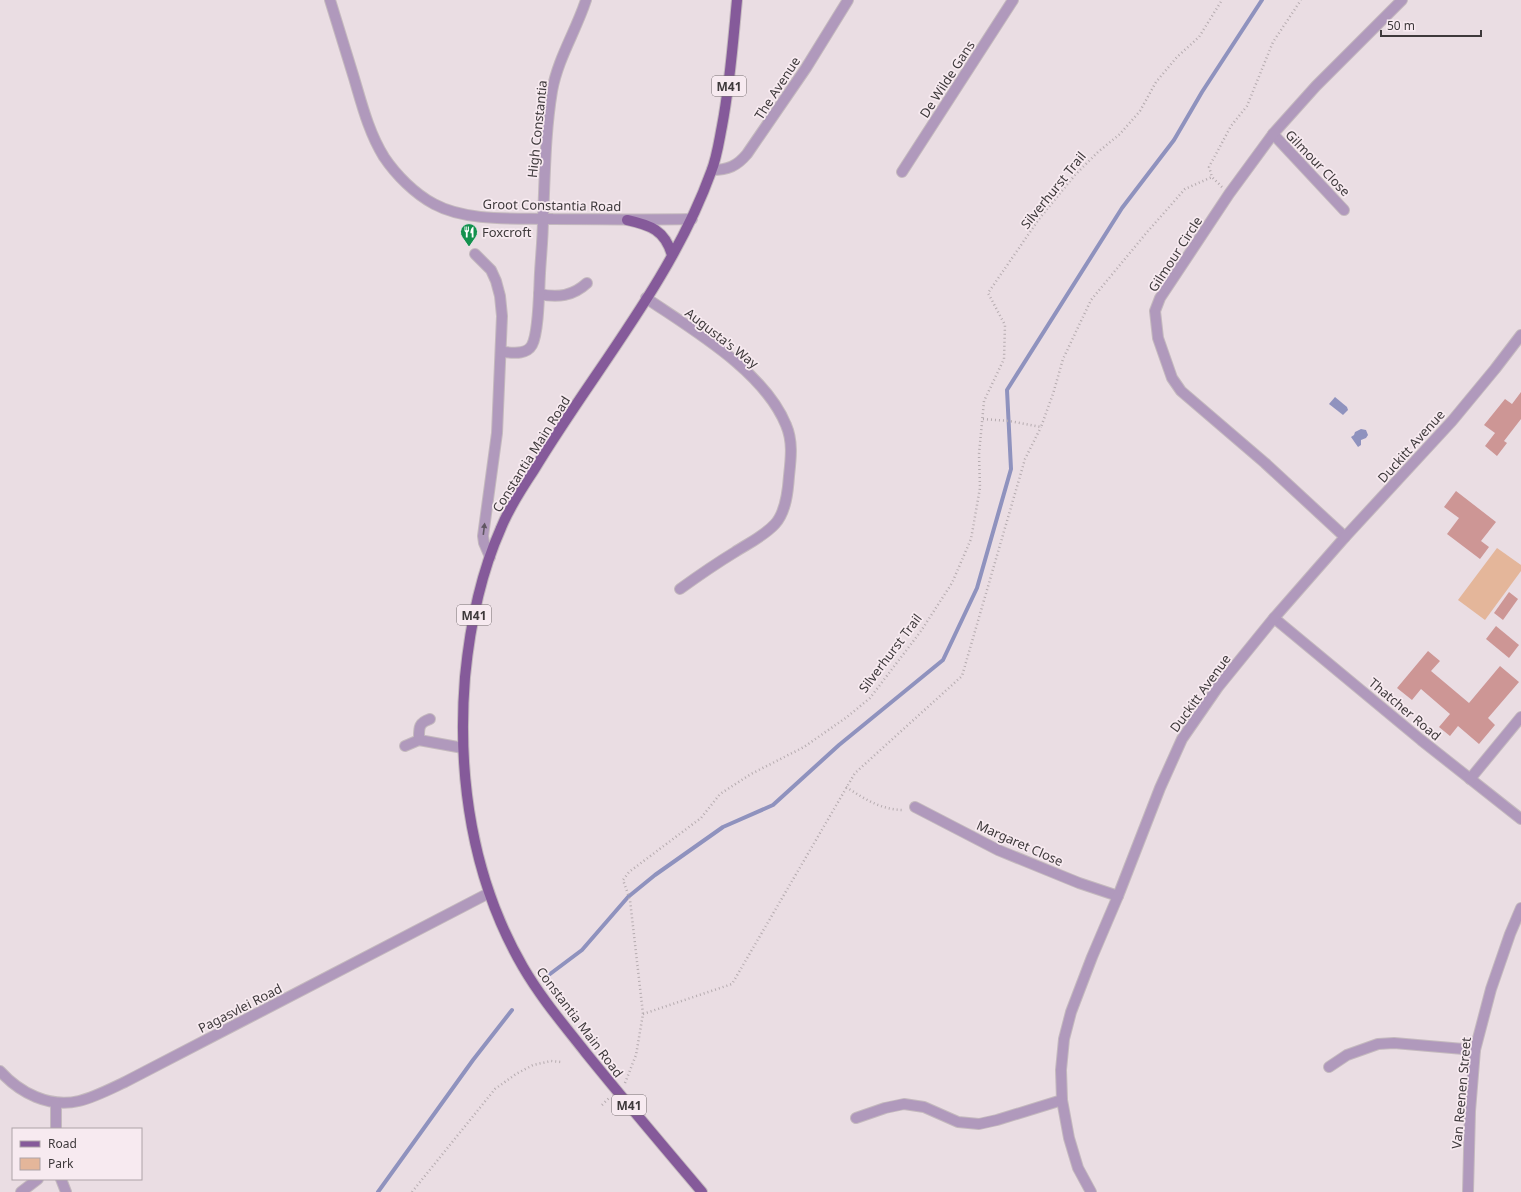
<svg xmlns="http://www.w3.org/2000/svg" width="1521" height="1192" font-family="'Noto Sans',sans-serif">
	<rect width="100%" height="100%" fill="#eadde3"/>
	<path fill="#e4b69a" d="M1497,548L1521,565V571L1485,620L1458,600Z"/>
	<g fill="#8f92be">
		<path d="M1335,397L1347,407L1348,410L1343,415L1329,404Z"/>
		<path d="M1361,429L1366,430L1368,435L1366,438L1361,440V445L1358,447L1351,437L1354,435L1355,432Z"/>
	</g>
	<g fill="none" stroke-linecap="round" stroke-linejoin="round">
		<g stroke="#8f92be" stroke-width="4">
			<path d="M546,977L582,950L628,897L655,875L723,827L773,805L839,745L943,660L977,588L1011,469L1007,390L1122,208L1174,140L1202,92L1262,0"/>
			<path d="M378,1192L473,1060L512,1010"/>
		</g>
	</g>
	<g fill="#cd9695">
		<path d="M1521,392V419L1504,441L1507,443L1497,456L1485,446L1495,433L1484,425L1505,399L1512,404Z"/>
		<path d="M1456,491L1496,522L1481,541L1489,547L1480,559L1447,534L1459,518L1444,507Z"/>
		<path d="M1509,592L1518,599L1503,620L1494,613Z"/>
		<path d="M1496,626L1519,645L1509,658L1486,639Z"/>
		<path d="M1428,651L1440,661L1431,671L1469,703L1500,666L1519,682L1488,718L1495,725L1479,744L1458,726L1450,736L1439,727L1450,714L1421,689L1412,700L1397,688Z"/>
	</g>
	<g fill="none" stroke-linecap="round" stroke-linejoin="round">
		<g stroke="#c4b9be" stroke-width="12">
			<g id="minor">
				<path d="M330,0C338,26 346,52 354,78C362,105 369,133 384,157C396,175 415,194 434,204C467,222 516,218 553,219C599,219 645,220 692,219"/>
				<path d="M1273,134L1344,210"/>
				<path d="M712,170C728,170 737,166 747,154L806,68L848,0"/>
				<path d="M902,172L1013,0"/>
				<path d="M475,254L491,270L496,281L500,296L502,316L497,433L483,536L484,543L490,557"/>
				<path d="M539,294C558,298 573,296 587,283"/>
				<path d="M646,298C693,330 764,371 786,425C793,441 791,458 789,476C788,491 786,512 775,524C764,536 749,543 735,552C717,563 698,576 680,589"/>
				<path d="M501,352C510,352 526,356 532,345C539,332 539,289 540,273C541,255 543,237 543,218C545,176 545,133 552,91C558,58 576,31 586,0"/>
				<path d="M1345,537L1265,463L1181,391L1172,378L1158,338L1155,311L1160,298L1229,194L1273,134L1316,86L1402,0"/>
				<path d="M1274,618L1421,740L1521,819"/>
				<path d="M419,740C419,728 418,723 430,719"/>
				<path d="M405,746L419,740L463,748"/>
				<path d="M1470,779L1521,717"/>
				<path d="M915,807L998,850L1079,883L1118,896"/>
				<path d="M1329,1067L1347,1055L1378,1044L1394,1043L1475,1050"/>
				<path d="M0,1071C20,1093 49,1108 79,1101C95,1097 110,1089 125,1082L489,893"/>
				<path d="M856,1118L885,1108L904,1104L924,1107L958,1122L979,1124L997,1120L1062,1100"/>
				<path d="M56,1129V1103"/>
				<path d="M61,1179L66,1192"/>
				<path d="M21,1192L38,1179"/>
				<path d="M1091,1192L1078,1168L1069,1138L1062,1100L1061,1070L1064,1039L1071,1012L1092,957L1118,896L1160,788L1182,739L1218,687L1274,618L1345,537L1452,421L1495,369L1521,335"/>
				<path d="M1468,1192L1470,1111L1475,1050L1491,989L1510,934L1521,908"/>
			</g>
		</g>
		<g stroke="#c4b9be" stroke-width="12">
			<g id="major">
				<path d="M627,220C650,225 665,230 672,255"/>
				<path d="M702,1192C663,1146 624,1100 586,1053C564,1025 541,998 523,967C472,879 457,777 465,677C470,625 480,575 501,528C509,508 522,488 534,470C593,372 672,280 711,172C717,157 719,141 722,126C730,84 733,42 737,0"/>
			</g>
		</g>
		<g stroke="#b5abaf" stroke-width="2.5" stroke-dasharray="1 3" stroke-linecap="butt">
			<path d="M1222,187L1212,177L1209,167L1231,126L1247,106L1273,42L1301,0"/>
			<path d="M983,419L1009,421L1041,427L1053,394L1063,359L1091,300L1148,231L1185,189L1212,177"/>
			<path d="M846,787C865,799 881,810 904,810"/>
			<path d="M643,1014L732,984L855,773L962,676L1025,459L1041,427"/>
			<path d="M625,1083L636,1055L643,1014L630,900L623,880L629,872L701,818L720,794L751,774L804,747L847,717L870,698L921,631L952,583L971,539L980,488L979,454L984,401L1004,359L1005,325L988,293L1039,219L1075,175L1098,152L1120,134L1140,111L1156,82L1177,57L1199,37L1222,0"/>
			<path d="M602,1105L609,1098"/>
			<path d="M412,1192L495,1089L516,1074L533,1065L551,1061L561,1062"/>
		</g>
		<use href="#minor" stroke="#b099bc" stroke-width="10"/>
		<use href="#major" stroke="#855a9a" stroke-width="10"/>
	</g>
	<defs><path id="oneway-solid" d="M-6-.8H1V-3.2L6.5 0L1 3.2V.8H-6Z"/></defs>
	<use fill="#605662" href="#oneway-solid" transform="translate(484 529) rotate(-83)"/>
	<defs>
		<g id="restaurant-pin" transform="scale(0.9)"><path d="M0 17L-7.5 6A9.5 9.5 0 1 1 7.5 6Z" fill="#13914e" stroke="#f7eaf0"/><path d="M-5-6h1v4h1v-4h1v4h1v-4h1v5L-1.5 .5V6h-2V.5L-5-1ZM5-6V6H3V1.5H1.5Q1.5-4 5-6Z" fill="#fff"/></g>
	</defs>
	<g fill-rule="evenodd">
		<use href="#restaurant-pin" x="469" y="232"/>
	</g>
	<g text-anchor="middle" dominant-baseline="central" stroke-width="3.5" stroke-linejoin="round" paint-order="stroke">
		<g fill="#f7eaf0" stroke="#766e71" stroke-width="1">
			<rect x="712" y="76" width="34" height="20" rx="3"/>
			<rect x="457" y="605" width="34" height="20" rx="3"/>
			<rect x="612" y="1095" width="34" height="20" rx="3"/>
		</g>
		<g font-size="12" font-weight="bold" fill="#3e393b">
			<text x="729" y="86">M41</text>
			<text x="474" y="615">M41</text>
			<text x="629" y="1105">M41</text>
		</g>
		<g font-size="13" fill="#3e393b" stroke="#f7eaf0">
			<text transform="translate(947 79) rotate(-57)">De Wilde Gans</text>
			<text transform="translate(777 88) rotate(-57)">The Avenue</text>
			<text transform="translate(537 129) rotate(-84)">High Constantia</text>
			<text transform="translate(1318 163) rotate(46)">Gilmour Close</text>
			<text transform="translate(1053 190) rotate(-51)">Silverhurst Trail</text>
			<text transform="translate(552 205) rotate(1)">Groot Constantia Road</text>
			<text transform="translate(1175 254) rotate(-57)">Gilmour Circle</text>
			<text transform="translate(722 338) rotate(38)">Augusta's Way</text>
			<text transform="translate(1411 446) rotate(-48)">Duckitt Avenue</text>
			<text transform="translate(531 454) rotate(-58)">Constantia Main Road</text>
			<text transform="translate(890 653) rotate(-53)">Silverhurst Trail</text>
			<text transform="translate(1200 693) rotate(-54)">Duckitt Avenue</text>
			<text transform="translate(1405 709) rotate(40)">Thatcher Road</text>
			<text transform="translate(1020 843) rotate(24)">Margaret Close</text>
			<text transform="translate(240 1008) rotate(-27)">Pagasvlei Road</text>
			<text transform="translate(580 1022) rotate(53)">Constantia Main Road</text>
			<text transform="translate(1461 1093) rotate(-85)">Van Reenen Street</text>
		</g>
		<g font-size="13" fill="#3e393b" stroke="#f7eaf0" text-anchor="start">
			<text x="482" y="232">Foxcroft</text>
		</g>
	</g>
	<rect x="12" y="1128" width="130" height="52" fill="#f7eaf0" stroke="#ada3a8"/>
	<rect x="20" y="1141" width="20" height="6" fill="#855a9a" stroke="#ada3a8"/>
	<text x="48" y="1148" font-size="12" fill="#3e393b">Road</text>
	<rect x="20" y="1158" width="20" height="12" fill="#e4b69a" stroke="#ada3a8"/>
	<text x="48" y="1168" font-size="12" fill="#3e393b">Park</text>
	<path d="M1381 30v6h100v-6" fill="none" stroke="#3e393b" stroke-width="2"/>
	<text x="1387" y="30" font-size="12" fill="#3e393b" stroke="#f7eaf0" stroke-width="3" paint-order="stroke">50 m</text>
</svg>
